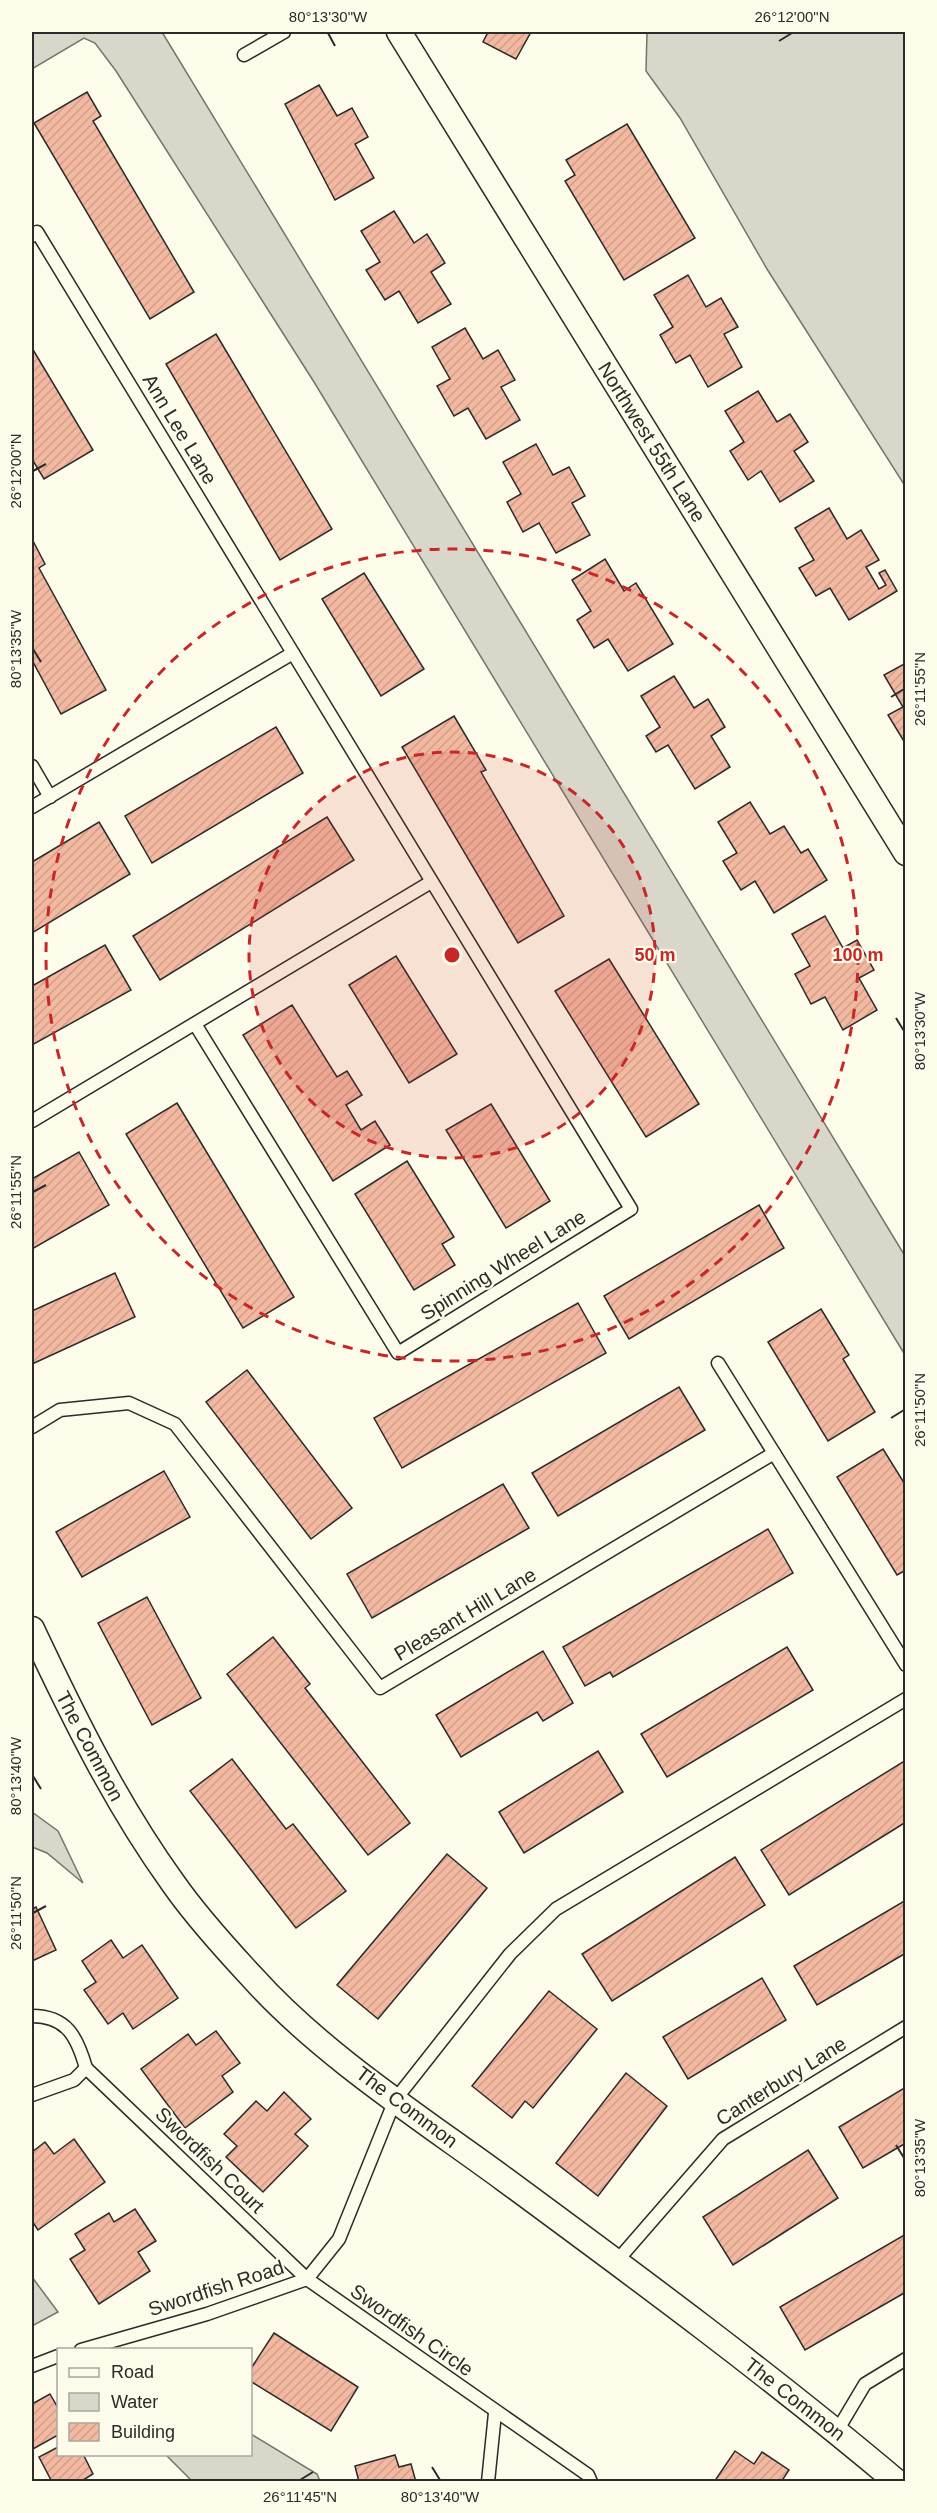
<svg xmlns="http://www.w3.org/2000/svg" width="937" height="2513" font-family="Arial,sans-serif">
	<defs>
		<pattern id="building-hatch" width="6" height="6" patternUnits="userSpaceOnUse" patternTransform="scale(1.5)"><rect width="6" height="6" fill="#f2b8a0"/><path d="M-1 1l2-2M0 6l6-6M5 7l2-2" fill="none" stroke="#d09e8a"/></pattern>
	</defs>
	<rect width="100%" height="100%" fill="#fdfbea"/>
	<g fill="#d8d7c9" stroke="#74746e" stroke-width="1.5">
		<path d="M32,32H162L905,1256V1355L314,382L116,71L95,43L84,38L32,69Z"/>
		<path d="M647,32H905V486L767,269L680,118L646,71Z"/>
		<path d="M32,1812L58,1831L83,1883L47,1853L32,1847Z"/>
		<path d="M32,2277L58,2312L32,2326Z"/>
		<path d="M251,2434L317,2474L320,2481H192L166,2455L250,2454Z"/>
	</g>
	<g fill="url(#building-hatch)" stroke="#2b2b2b" stroke-width="1.5">
		<path d="M488,32H531L516,59L483,42Z"/>
		<path d="M319,85L337,116L352,108L368,137L355,144L374,178L335,200L285,104Z"/>
		<path d="M87,92L101,116L93,121L194,292L150,319L34,123Z"/>
		<path d="M627,124L695,238L624,280L565,181L575,175L566,160Z"/>
		<path d="M394,211L414,243L427,234L445,263L431,272L451,304L418,323L399,291L385,300L366,270L380,262L361,231Z"/>
		<path d="M688,275L706,307L721,298L738,327L724,334L742,367L708,387L690,355L676,363L660,335L673,327L654,295Z"/>
		<path d="M465,328L483,359L498,350L515,380L501,387L520,420L486,439L468,408L454,416L437,386L450,379L432,347Z"/>
		<path d="M216,334L332,529L280,560L166,364Z"/>
		<path d="M32,348L93,450L44,479L32,459Z"/>
		<path d="M758,391L777,422L790,414L808,442L794,451L814,481L780,502L761,471L748,480L730,451L744,442L725,411Z"/>
		<path d="M536,444L553,475L569,467L585,496L572,503L590,535L556,553L539,523L523,532L507,502L521,494L503,462Z"/>
		<path d="M829,508L847,539L861,530L879,560L866,567L879,589L886,585L879,573L885,570L897,591L849,620L830,588L816,596L799,568L814,560L795,528Z"/>
		<path d="M32,539L45,564L39,568L106,690L61,714L32,660Z"/>
		<path d="M605,559L624,591L636,583L673,644L628,671L608,639L594,648L577,620L591,611L572,580Z"/>
		<path d="M364,573L424,669L381,696L322,599Z"/>
		<path d="M906,663V743H905L888,715L903,707L884,675Z"/>
		<path d="M674,676L694,708L708,699L725,727L711,736L730,767L695,789L668,745L656,752L646,736L660,727L641,696Z"/>
		<path d="M454,716L486,770L481,772L564,916L518,943L402,747Z"/>
		<path d="M276,727L303,773L152,863L125,816Z"/>
		<path d="M750,802L770,834L784,826L801,853L808,849L827,880L774,913L755,881L741,890L723,861L737,853L718,822Z"/>
		<path d="M327,817L354,860L160,980L133,936Z"/>
		<path d="M99,822L130,874L32,933V862Z"/>
		<path d="M825,916L843,948L857,940L874,970L859,978L877,1010L843,1030L825,997L811,1004L795,974L810,966L792,934Z"/>
		<path d="M105,945L131,990L32,1045V986Z"/>
		<path d="M396,956L457,1054L409,1083L349,985Z"/>
		<path d="M609,959L699,1104L646,1137L555,991Z"/>
		<path d="M292,1005L337,1077L347,1071L362,1095L346,1105L361,1130L375,1121L390,1145L333,1181L243,1035Z"/>
		<path d="M177,1103L294,1297L243,1328L126,1134Z"/>
		<path d="M491,1104L550,1201L506,1228L446,1130Z"/>
		<path d="M79,1152L109,1205L32,1249V1179Z"/>
		<path d="M407,1161L454,1237L442,1244L455,1265L414,1290L355,1194Z"/>
		<path d="M759,1205L784,1248L629,1339L604,1296Z"/>
		<path d="M115,1273L135,1317L32,1364V1311Z"/>
		<path d="M578,1303L606,1353L402,1468L374,1418Z"/>
		<path d="M821,1309L849,1355L843,1359L875,1412L828,1441L768,1342Z"/>
		<path d="M247,1370L352,1508L311,1539L206,1402Z"/>
		<path d="M679,1387L705,1430L558,1516L532,1473Z"/>
		<path d="M883,1449L906,1486V1570L897,1575L837,1477Z"/>
		<path d="M164,1471L190,1517L82,1577L56,1532Z"/>
		<path d="M503,1484L529,1528L372,1618L347,1574Z"/>
		<path d="M768,1529L793,1573L613,1677L610,1672L585,1686L563,1647Z"/>
		<path d="M147,1597L201,1698L152,1725L98,1623Z"/>
		<path d="M273,1637L310,1684L305,1688L410,1823L368,1855L227,1674Z"/>
		<path d="M787,1647L813,1690L667,1777L641,1734Z"/>
		<path d="M543,1651L573,1703L543,1721L537,1712L461,1757L436,1715Z"/>
		<path d="M598,1751L623,1792L524,1853L499,1812Z"/>
		<path d="M232,1759L286,1829L293,1824L346,1891L296,1928L190,1791Z"/>
		<path d="M906,1760V1822L789,1895L761,1850Z"/>
		<path d="M447,1854L487,1888L378,2019L337,1985Z"/>
		<path d="M735,1857L765,1905L612,2001L582,1954Z"/>
		<path d="M906,1900V1953L817,2005L794,1966Z"/>
		<path d="M36,1907L56,1950L32,1961V1909Z"/>
		<path d="M111,1940L123,1958L142,1945L178,1998L133,2029L123,2013L108,2024L84,1990L96,1982L82,1961Z"/>
		<path d="M762,1978L786,2020L688,2079L663,2037Z"/>
		<path d="M549,1991L597,2029L533,2108L525,2101L512,2118L472,2086Z"/>
		<path d="M216,2031L240,2063L222,2076L233,2092L185,2128L141,2069L188,2034L196,2045Z"/>
		<path d="M626,2073L667,2106L598,2196L556,2163Z"/>
		<path d="M906,2087V2143L863,2168L839,2127Z"/>
		<path d="M284,2092L311,2119L295,2134L308,2146L263,2192L226,2157L237,2146L224,2134L256,2101L267,2111Z"/>
		<path d="M74,2139L105,2182L38,2230L32,2221V2152L45,2142L54,2154Z"/>
		<path d="M808,2150L838,2198L733,2265L703,2217Z"/>
		<path d="M135,2209L156,2241L138,2252L150,2271L99,2304L70,2259L85,2250L75,2234L109,2213L114,2222Z"/>
		<path d="M906,2234V2292L805,2350L780,2307Z"/>
		<path d="M274,2333L358,2387L331,2431L250,2381V2370Z"/>
		<path d="M50,2394L58,2408V2435L33,2449L32,2404Z"/>
		<path d="M58,2447V2454H83L93,2474L80,2482H52L39,2457Z"/>
		<path d="M735,2451L754,2464L762,2452L789,2470L781,2482H714Z"/>
		<path d="M395,2455L399,2467L411,2464L416,2482H359L355,2466Z"/>
	</g>
	<g fill="none" stroke-linecap="round" stroke-linejoin="round">
		<g stroke="#2b2b2b" stroke-width="15">
			<g id="lane">
				<path d="M244,55L284,32"/>
				<path d="M32,236L37,232L631,1209L398,1353L195,1024"/>
				<path d="M32,766L50,797"/>
				<path d="M32,807L293,653"/>
				<path d="M32,1121L431,882"/>
				<path d="M718,1363L774,1453"/>
				<path d="M32,1427L60,1410L129,1403L175,1424L380,1688L774,1453L906,1665"/>
				<path d="M32,2016C67,2016 77,2037 86,2068"/>
				<path d="M86,2068L307,2279L588,2475L591,2482"/>
				<path d="M32,2095L74,2080L86,2068"/>
				<path d="M616,2262L723,2139L906,2027"/>
				<path d="M81,2350L207,2314L307,2279L339,2239L395,2100L510,1954L556,1909L906,1699"/>
				<path d="M32,2366L58,2356"/>
				<path d="M837,2431L865,2384L906,2359"/>
				<path d="M488,2482L495,2413"/>
			</g>
		</g>
		<g stroke="#2b2b2b" stroke-width="27">
			<g id="street">
				<path d="M399,32L906,853"/>
				<path d="M32,1629C73,1716 116,1804 173,1883C196,1916 225,1948 253,1978C320,2053 422,2119 504,2179C637,2277 770,2375 897,2482"/>
			</g>
		</g>
		<use href="#lane" stroke="#fdfbea" stroke-width="12"/>
		<use href="#street" stroke="#fdfbea" stroke-width="24"/>
	</g>
	<path fill="none" stroke="#2b2b2b" stroke-width="2" d="M328,33L335,46M779,41L792,33M33,471L46,464M33,649L41,662M891,697L904,689M896,1018L904,1031M33,1192L46,1185M891,1418L904,1410M33,1776L41,1789M33,1913L46,1906M896,2145L904,2158M432,2467L440,2480M300,2480L313,2472"/>
	<circle cx="452" cy="955" r="203" fill="#c62828" fill-opacity=".12"/>
	<g fill="none" stroke="#c62828" stroke-width="3" stroke-dasharray="10 8">
		<circle cx="452" cy="955" r="203"/>
		<circle cx="452" cy="955" r="406"/>
	</g>
	<g text-anchor="middle" dominant-baseline="central" stroke-width="4.5" stroke-linejoin="round" paint-order="stroke">
		<g font-size="20" fill="#2b2b2b" stroke="#fdfbea">
			<text transform="translate(180 429) rotate(59)">Ann Lee Lane</text>
			<text transform="translate(652 442) rotate(58)">Northwest 55th Lane</text>
			<text transform="translate(503 1265) rotate(-32)">Spinning Wheel Lane</text>
			<text transform="translate(465 1614) rotate(-31)">Pleasant Hill Lane</text>
			<text transform="translate(90 1746) rotate(62)">The Common</text>
			<text transform="translate(781 2081) rotate(-32)">Canterbury Lane</text>
			<text transform="translate(407 2107) rotate(37)">The Common</text>
			<text transform="translate(210 2160) rotate(44)">Swordfish Court</text>
			<text transform="translate(216 2288) rotate(-18)">Swordfish Road</text>
			<text transform="translate(412 2330) rotate(35)">Swordfish Circle</text>
			<text transform="translate(795 2399) rotate(38)">The Common</text>
		</g>
	</g>
	<circle cx="452" cy="955" r="9" fill="#c62828" stroke="#fdfbea" stroke-width="3"/>
	<g font-size="18" text-anchor="middle" font-weight="bold" fill="#c62828" stroke="#fdfbea" stroke-width="4.5" stroke-linejoin="round" paint-order="stroke">
		<text x="655" y="961">50 m</text>
		<text x="858" y="961">100 m</text>
	</g>
	<rect width="937" height="2513" fill="none" stroke="#fdfbea" stroke-width="66"/>
	<rect x="57" y="2348" width="195" height="108" fill="#fdfbea" stroke="#a9a89e" stroke-width="1.5"/>
	<rect x="69" y="2368" width="30" height="9" fill="#fdfbea" stroke="#a9a89e" stroke-width="1.5"/>
	<text x="111" y="2378" font-size="18" fill="#2b2b2b">Road</text>
	<rect x="69" y="2393" width="30" height="18" fill="#d8d7c9" stroke="#a9a89e" stroke-width="1.5"/>
	<text x="111" y="2408" font-size="18" fill="#2b2b2b">Water</text>
	<rect x="69" y="2423" width="30" height="18" fill="url(#building-hatch)" stroke="#a9a89e" stroke-width="1.5"/>
	<text x="111" y="2438" font-size="18" fill="#2b2b2b">Building</text>
	<rect x="33" y="33" width="871" height="2447" fill="none" stroke="#2b2b2b" stroke-width="2"/>
	<g font-size="15" text-anchor="middle" fill="#2b2b2b">
		<text x="328" y="22">80°13'30"W</text>
		<text x="792" y="22">26°12'00"N</text>
		<text transform="translate(16 471) rotate(-90)" y="5">26°12'00"N</text>
		<text transform="translate(16 649) rotate(-90)" y="5">80°13'35"W</text>
		<text transform="translate(920 689) rotate(-90)" y="5">26°11'55"N</text>
		<text transform="translate(920 1031) rotate(-90)" y="5">80°13'30"W</text>
		<text transform="translate(16 1192) rotate(-90)" y="5">26°11'55"N</text>
		<text transform="translate(920 1410) rotate(-90)" y="5">26°11'50"N</text>
		<text transform="translate(16 1776) rotate(-90)" y="5">80°13'40"W</text>
		<text transform="translate(16 1913) rotate(-90)" y="5">26°11'50"N</text>
		<text transform="translate(920 2158) rotate(-90)" y="5">80°13'35"W</text>
		<text x="300" y="2502">26°11'45"N</text>
		<text x="440" y="2502">80°13'40"W</text>
	</g>
</svg>
